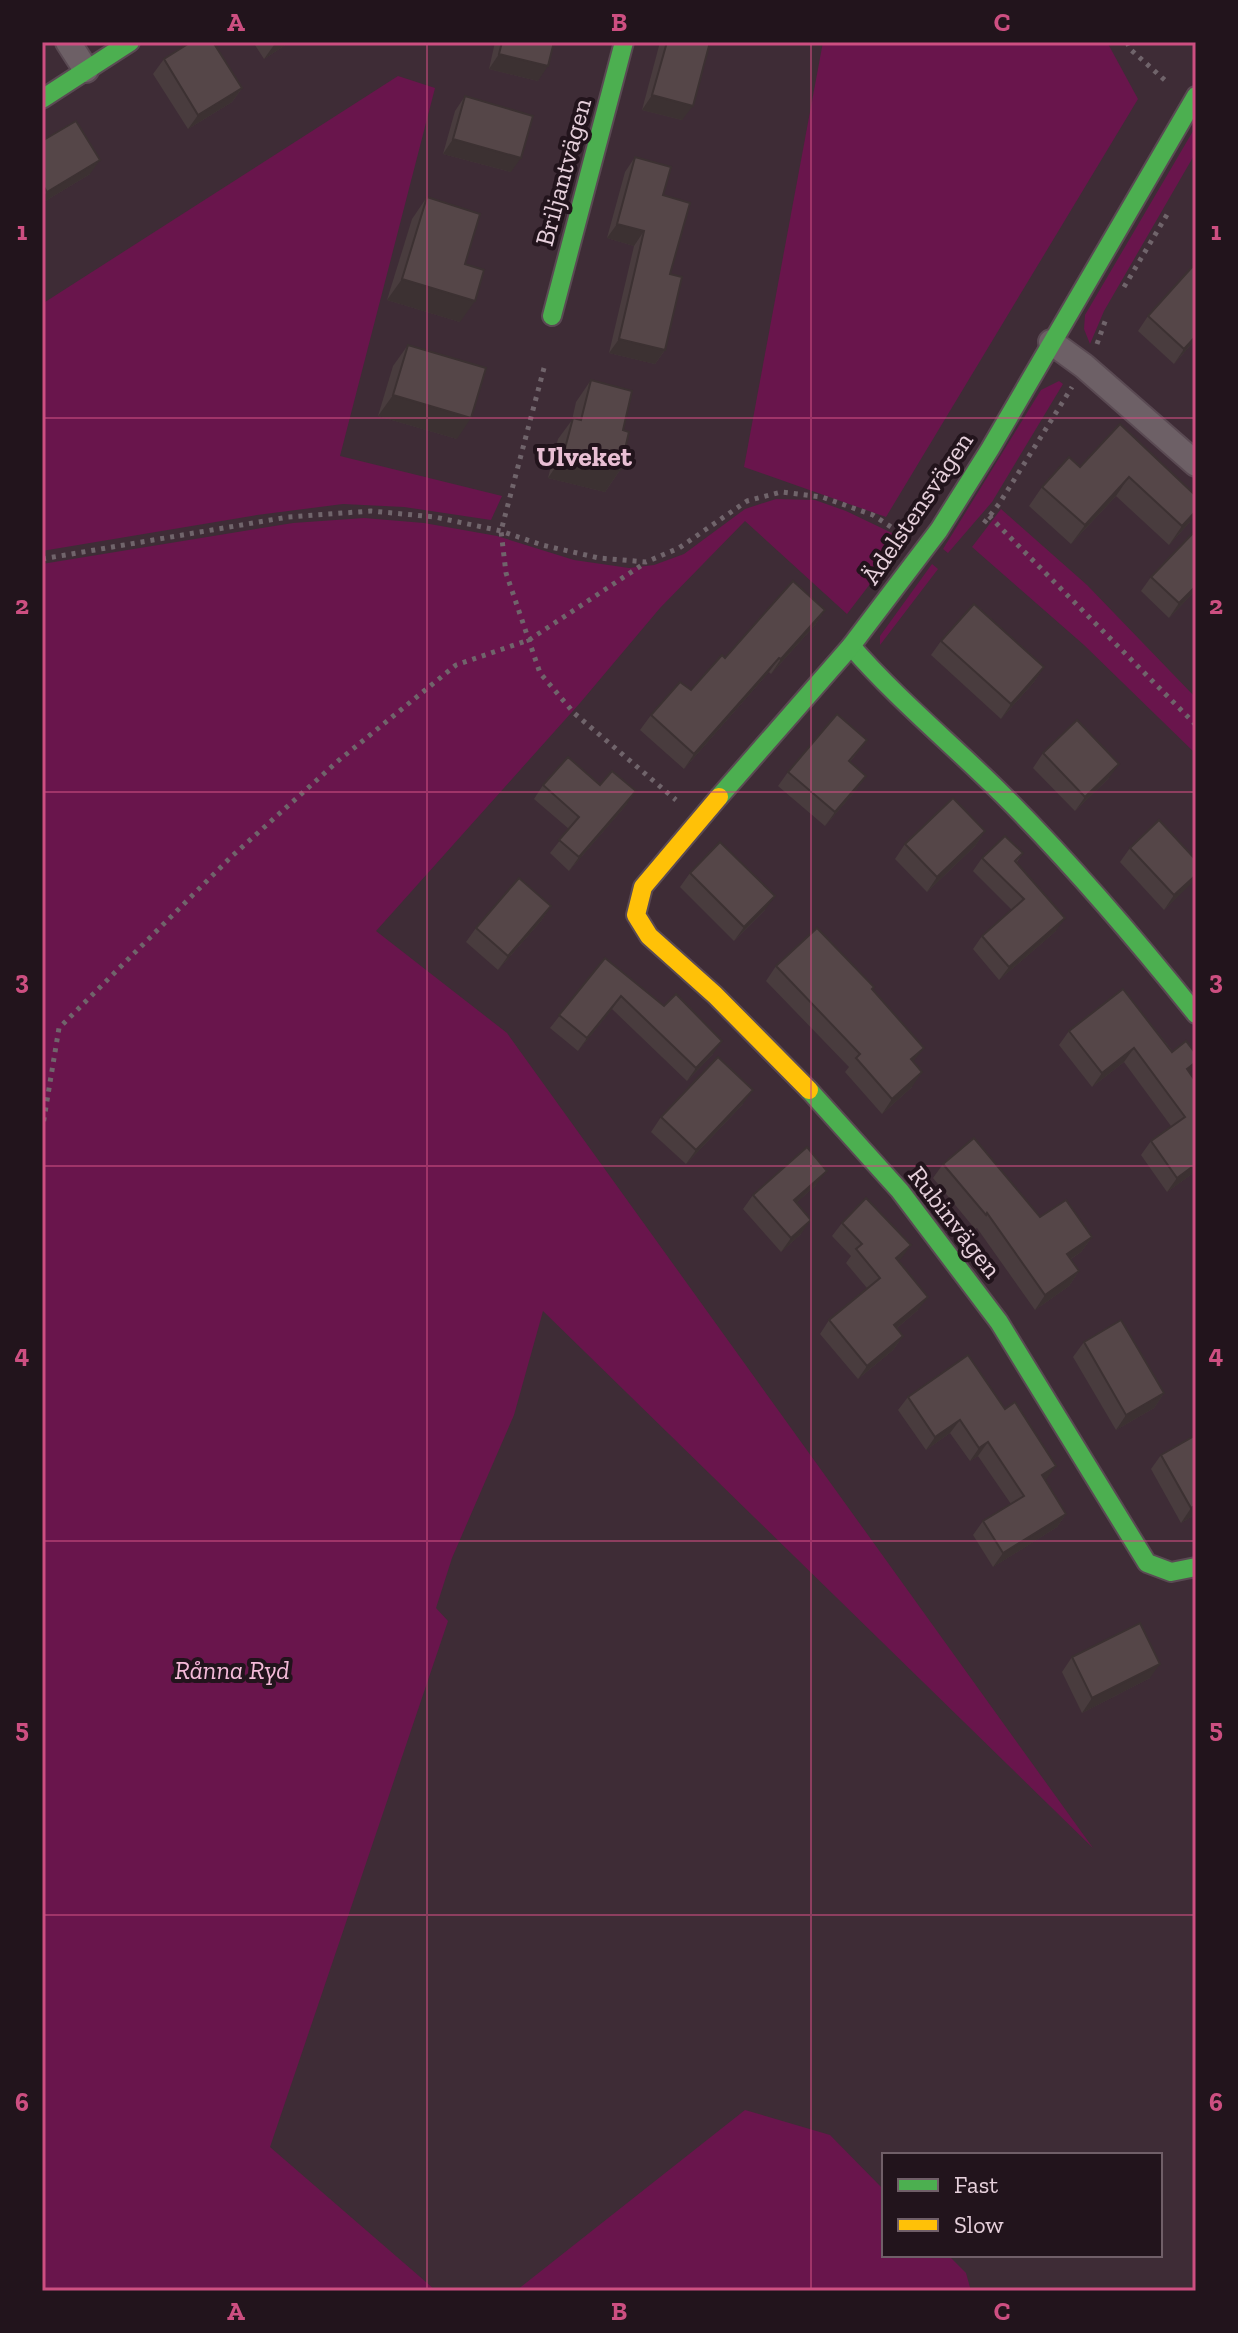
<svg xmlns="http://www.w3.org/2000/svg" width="1238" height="2333" font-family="'Zilla Slab',serif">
	<rect width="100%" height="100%" fill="#3e2c36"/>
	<g fill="#69154c">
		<path d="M823,42H1107L1138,99L886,517L744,467Z"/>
		<path d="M398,76L435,88L340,456L502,496L491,520L404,507L343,504L257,515L42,551V304Z"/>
		<path d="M1196,126V152L1104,311L1090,344L1084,329L1085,315Z"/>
		<path d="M1059,381L1063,384L992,502L948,553L943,549L1041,390Z"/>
		<path d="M776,499L815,500L846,511L892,533L900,545L847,614L745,521L660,608L580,703L376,931L507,1033L1093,1848L543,1311L514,1415L452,1558L436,1608L448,1621L270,2147L434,2289L517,2290L745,2110L830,2135L884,2190V2255H948L966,2273L971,2291H42V564L293,523L364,518L424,523L497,536L574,560L629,568L654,565L684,554L745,509Z"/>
		<path d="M1001,509L1087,585L1196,698V754L1084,645L972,547Z"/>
		<path d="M932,564L938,569L880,645V636Z"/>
	</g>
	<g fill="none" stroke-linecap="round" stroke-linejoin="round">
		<g stroke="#5a4a53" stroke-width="28">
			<g id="street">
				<path d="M68,42L86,70"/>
				<path d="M1051,342L1084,366L1196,464"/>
			</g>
		</g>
		<g stroke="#5a4a53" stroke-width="22">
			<g id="fast">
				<path d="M42,99L130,42"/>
				<path d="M552,316L624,42"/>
				<path d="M851,646C898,700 953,745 1003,795C1072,864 1135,938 1196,1014"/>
				<path d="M719,797L851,646L939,530L990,449L1196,96"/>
				<path d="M809,1090L900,1191L999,1322L1147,1563L1171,1572L1196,1567"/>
			</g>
		</g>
		<g stroke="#5a4a53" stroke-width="22">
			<path id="slow" d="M719,797L643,887L636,915L649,936L715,995L809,1090"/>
		</g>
		<g stroke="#70646b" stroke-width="5" stroke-dasharray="4 6" stroke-linecap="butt">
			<path d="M1127,42L1130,49L1168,83"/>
			<path d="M1124,287L1168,213"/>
			<path d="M1097,344L1107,316"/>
			<path d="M544,368L501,531L506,573L540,673L574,713L676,800"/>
			<path d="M989,516L1196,725"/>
			<path d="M984,523L999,504L1072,387"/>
			<path d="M42,559L288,517L371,511L435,517L501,531L542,545L599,558L646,562L679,548L747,501L781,492L822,497L873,515L900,533"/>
			<path d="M42,1131L59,1028L231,857L338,761L456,665L529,640L645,563"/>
		</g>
		<use href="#street" stroke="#6d6066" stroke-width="24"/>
		<use href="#fast" stroke="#4caf50" stroke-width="18"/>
		<use href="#slow" stroke="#ffc107" stroke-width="18"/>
	</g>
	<g fill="#493c3e">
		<path d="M253,42H290L264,59Z"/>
		<path d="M495,42H554L538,81L489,69Z"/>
		<path d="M660,42H710L682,120L642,110Z"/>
		<path d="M164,59L242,88L232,102L188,129L153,74Z"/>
		<path d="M465,96L511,172L443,154L455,111Z"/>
		<path d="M42,141L90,174L42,203Z"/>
		<path d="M635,157L663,195L665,350L655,364L609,353L634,246L607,238L625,172Z"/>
		<path d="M427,197L465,264L460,322L387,300L412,219Z"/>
		<path d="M1196,269V339L1174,364L1138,331L1148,316Z"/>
		<path d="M408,345L457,439L378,416L393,366Z"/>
		<path d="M591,380L623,430L620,470L605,492L548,478L558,439L572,420L576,402Z"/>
		<path d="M1120,424L1190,522L1169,545L1116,496L1071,544L1029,506L1042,487L1080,467Z"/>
		<path d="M1151,577L1196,590L1169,618L1141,591Z"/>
		<path d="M825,610L815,625L771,674L769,672L684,769L640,730L651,715L691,690L725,658Z"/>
		<path d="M941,641L1044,667L1034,682L1001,719L931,655Z"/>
		<path d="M867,740L850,762L866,776L856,790L825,826L778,786L788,772Z"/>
		<path d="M1043,753L1109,778L1075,811L1033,768Z"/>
		<path d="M543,785H600L627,804L569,871L550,853L569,829L534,799Z"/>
		<path d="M985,831L975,846L927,892L895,859L905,844Z"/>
		<path d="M1130,848L1196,860V878L1164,910L1120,862Z"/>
		<path d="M1023,853L1017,862L1056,931L999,980L973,949L982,936L1012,910L973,871L982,858Z"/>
		<path d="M690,873L765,910L734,941L680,887Z"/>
		<path d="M551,906L541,921L498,970L466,942L476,928Z"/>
		<path d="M605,958L713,1054L687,1081L612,1009L578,1051L550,1028Z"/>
		<path d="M776,966L872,990L914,1062L912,1087L882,1114L845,1072L849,1067L766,981Z"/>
		<path d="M1123,989L1190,1073L1196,1171L1167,1192L1141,1155L1151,1141L1171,1126L1124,1062L1092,1087L1059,1045L1069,1031Z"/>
		<path d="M743,1104L686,1164L651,1132L661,1117Z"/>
		<path d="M943,1164L1040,1217L1092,1237L1081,1252L1071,1259L1079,1271L1069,1286L1035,1310L977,1228L975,1229L933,1178Z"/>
		<path d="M816,1185L796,1203L801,1234L781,1252L743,1209L753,1195Z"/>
		<path d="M842,1223L911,1245L898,1261L918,1310L897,1328L903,1336L893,1350L858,1379L820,1334L829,1320L867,1288L846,1263L851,1256L832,1236Z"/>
		<path d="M1084,1342L1164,1393L1154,1408L1116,1430L1073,1357Z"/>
		<path d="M968,1355L1066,1514L1057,1527L993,1567L973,1535L983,1521L1011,1504L978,1456L970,1461L950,1433L926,1450L898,1410L908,1397Z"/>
		<path d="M1161,1455L1196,1514L1181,1523L1151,1469Z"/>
		<path d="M1072,1657L1150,1678L1082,1713L1062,1672Z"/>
	</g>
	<g fill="#3c3132">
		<path d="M278,42H290L264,59L274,45Z"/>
		<path d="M499,54L548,66L538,81L489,69Z"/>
		<path d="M242,88L232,102L188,129L198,115Z"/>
		<path d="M652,95L693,106L682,120L642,110Z"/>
		<path d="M453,139L521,158L511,172L443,154Z"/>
		<path d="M100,160L90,174L42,203V198L47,192Z"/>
		<path d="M617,224L644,231L634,246L607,238Z"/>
		<path d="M402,279L475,301L460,322L387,300Z"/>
		<path d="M1196,336V339L1174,364L1184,349Z"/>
		<path d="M619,339L665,350L655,364L609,353Z"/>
		<path d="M393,395L471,418L457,439L378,416Z"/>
		<path d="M563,456L620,470L605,492L548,478Z"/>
		<path d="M1129,477L1116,496L1071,544L1085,525Z"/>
		<path d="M1196,511V514L1190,522L1169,545L1182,526Z"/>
		<path d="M1196,586V590L1169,618L1179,603Z"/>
		<path d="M825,610L815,625L771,674L781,659Z"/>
		<path d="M779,658L769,672L684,769L694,754Z"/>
		<path d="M1044,667L1034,682L1001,719L1011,704Z"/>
		<path d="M1119,764L1109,778L1075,811L1085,797Z"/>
		<path d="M866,776L856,790L825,826L835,812Z"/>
		<path d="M636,791L627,804L569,871L579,857Z"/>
		<path d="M985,831L975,846L927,892L937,877Z"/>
		<path d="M1196,875V878L1193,882L1164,910L1174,895Z"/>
		<path d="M775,896L765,910L734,941L744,927Z"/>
		<path d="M551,906L541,921L498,970L508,956Z"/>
		<path d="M1065,918L1056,931L999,980L1009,967Z"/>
		<path d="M621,996L612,1009L578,1051L587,1038Z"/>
		<path d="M722,1041L713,1054L687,1081L696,1068Z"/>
		<path d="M924,1048L913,1062L911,1059Z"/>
		<path d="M1134,1048L1124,1062L1092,1087L1102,1073Z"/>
		<path d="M1196,1062V1065L1190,1073L1187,1069Z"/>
		<path d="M922,1072L912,1087L882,1114L892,1099Z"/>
		<path d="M753,1090L743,1104L686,1164L696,1150Z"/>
		<path d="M1196,1164V1171L1167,1192L1177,1178Z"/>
		<path d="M827,1171L816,1185L783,1215L794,1200Z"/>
		<path d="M811,1220L801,1234L781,1252L791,1238Z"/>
		<path d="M1092,1237L1081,1252L1057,1268L1067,1254Z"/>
		<path d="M911,1245L901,1259L886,1271L896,1258Z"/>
		<path d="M1079,1271L1069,1286L1035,1310L1045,1295Z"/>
		<path d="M928,1297L918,1310L884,1339L894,1325Z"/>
		<path d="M903,1336L893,1350L858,1379L867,1366Z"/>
		<path d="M1164,1393L1154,1408L1116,1430L1126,1415Z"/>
		<path d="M960,1420L950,1433L926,1450L935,1437Z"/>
		<path d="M988,1442L978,1456L970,1461L979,1448Z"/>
		<path d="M1056,1466L1046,1480L1032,1489L1042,1475Z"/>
		<path d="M1196,1505V1514L1181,1523L1191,1508Z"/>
		<path d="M1066,1514L1057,1527L993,1567L1003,1553Z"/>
		<path d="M1160,1664L1150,1678L1082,1713L1092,1698Z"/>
	</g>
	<g fill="#554648" stroke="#3c3132" stroke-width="2">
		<path d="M191,42H213L242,88L198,115L164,59Z"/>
		<path d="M502,42H554L548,66L499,54Z"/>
		<path d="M667,42H710L693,106L652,95Z"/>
		<path d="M465,96L533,116L521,158L453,139Z"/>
		<path d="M76,121L100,160L47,192L42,184V141Z"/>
		<path d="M635,157L671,167L663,195L690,203L670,274L682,277L665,350L619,339L644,231L617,224Z"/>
		<path d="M427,197L480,214L465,264L484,270L475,301L402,279Z"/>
		<path d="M1193,266L1196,269V336L1184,349L1148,316Z"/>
		<path d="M408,345L486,368L471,418L393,395Z"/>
		<path d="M591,380L632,391L623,430L629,432L620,470L563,456L573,418L581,420Z"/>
		<path d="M1120,424L1196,496V511L1182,526L1129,477L1085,525L1042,487L1069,457L1080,467Z"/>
		<path d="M1196,530V586L1179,603L1151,577Z"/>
		<path d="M793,581L825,610L781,659L779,658L694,754L651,715L680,682L691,690L722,655L725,658Z"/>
		<path d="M974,604L1044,667L1011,704L941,641Z"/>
		<path d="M837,714L867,740L849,761L866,776L835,812L788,772Z"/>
		<path d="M1077,720L1119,764L1085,797L1043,753Z"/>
		<path d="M568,757L600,785L612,771L636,791L579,857L559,840L579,817L543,785Z"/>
		<path d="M953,798L985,831L937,877L905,844Z"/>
		<path d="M1159,820L1196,860V875L1174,895L1130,848Z"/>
		<path d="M1005,836L1023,853L1015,861L1065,918L1009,967L982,936L1024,899L982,858Z"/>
		<path d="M720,842L775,896L744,927L690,873Z"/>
		<path d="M519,878L551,906L508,956L476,928Z"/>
		<path d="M817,928L874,987L872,989L924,1048L911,1059L922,1072L892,1099L856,1058L860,1054L776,966Z"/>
		<path d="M605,958L664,1006L676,994L722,1041L696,1068L621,996L587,1038L559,1015Z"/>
		<path d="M1123,989L1172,1052L1186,1041L1196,1054V1062L1187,1069L1196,1082V1164L1177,1178L1151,1141L1185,1117L1134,1048L1102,1073L1069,1031Z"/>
		<path d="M718,1057L753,1090L696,1150L661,1117Z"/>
		<path d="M974,1138L1040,1217L1066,1200L1092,1237L1067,1254L1079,1271L1045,1295L987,1213L986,1215L943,1164Z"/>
		<path d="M807,1147L827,1171L794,1200L811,1220L791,1238L753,1195Z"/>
		<path d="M866,1198L911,1245L896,1258L928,1297L894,1325L903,1336L867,1366L829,1320L880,1278L856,1249L862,1244L842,1223Z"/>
		<path d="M1121,1320L1164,1393L1126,1415L1084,1342Z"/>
		<path d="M968,1355L1005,1409L1015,1402L1056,1466L1042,1475L1066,1514L1003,1553L983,1521L1024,1496L988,1442L979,1448L960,1420L935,1437L908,1397Z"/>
		<path d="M1196,1435V1505L1191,1508L1161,1455Z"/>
		<path d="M1140,1623L1160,1664L1092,1698L1072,1657Z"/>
	</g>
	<path fill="none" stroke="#cd4f81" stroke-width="2" stroke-opacity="0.55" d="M427,42V2291M811,42V2291M42,418H1196M42,792H1196M42,1166H1196M42,1541H1196M42,1915H1196"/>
	<g text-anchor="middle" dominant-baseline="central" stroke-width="8" stroke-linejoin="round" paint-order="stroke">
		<g font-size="26" fill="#e6d0db" stroke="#22141c">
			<text transform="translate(563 172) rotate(-75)">Briljantvägen</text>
			<text transform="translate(917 508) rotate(-56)">Ädelstensvägen</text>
			<text transform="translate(955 1222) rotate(52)">Rubinvägen</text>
		</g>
		<g font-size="26" font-style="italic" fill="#f4bad8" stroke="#22141c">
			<text x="232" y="1670">Rånna Ryd</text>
		</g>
		<g font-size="28" font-weight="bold" fill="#e9bfd4" stroke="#22141c">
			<text x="584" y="456">Ulveket</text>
		</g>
	</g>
	<rect width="1238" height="2333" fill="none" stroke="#22141c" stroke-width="88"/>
	<rect x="882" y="2153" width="280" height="104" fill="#22141c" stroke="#705f68" stroke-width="2"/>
	<rect x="898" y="2179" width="40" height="12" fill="#4caf50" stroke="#705f68" stroke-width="2"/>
	<text x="954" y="2193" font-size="24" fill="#e6d0db">Fast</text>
	<rect x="898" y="2219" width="40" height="12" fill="#ffc107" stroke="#705f68" stroke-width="2"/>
	<text x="954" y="2233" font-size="24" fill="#e6d0db">Slow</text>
	<rect x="44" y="44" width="1150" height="2245" fill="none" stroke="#cd4f81" stroke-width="3"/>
	<g font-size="26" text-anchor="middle" font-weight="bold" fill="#cd4f81">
		<text x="236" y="31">A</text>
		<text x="619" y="31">B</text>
		<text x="1002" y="31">C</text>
		<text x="22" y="240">1</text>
		<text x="1216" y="240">1</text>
		<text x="22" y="614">2</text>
		<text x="1216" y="614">2</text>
		<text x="22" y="989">3</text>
		<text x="1216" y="989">3</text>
		<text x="22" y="1363">4</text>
		<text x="1216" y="1363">4</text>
		<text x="22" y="1737">5</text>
		<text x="1216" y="1737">5</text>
		<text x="22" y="2111">6</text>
		<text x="1216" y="2111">6</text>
		<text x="236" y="2320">A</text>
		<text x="619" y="2320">B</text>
		<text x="1002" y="2320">C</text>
	</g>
</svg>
